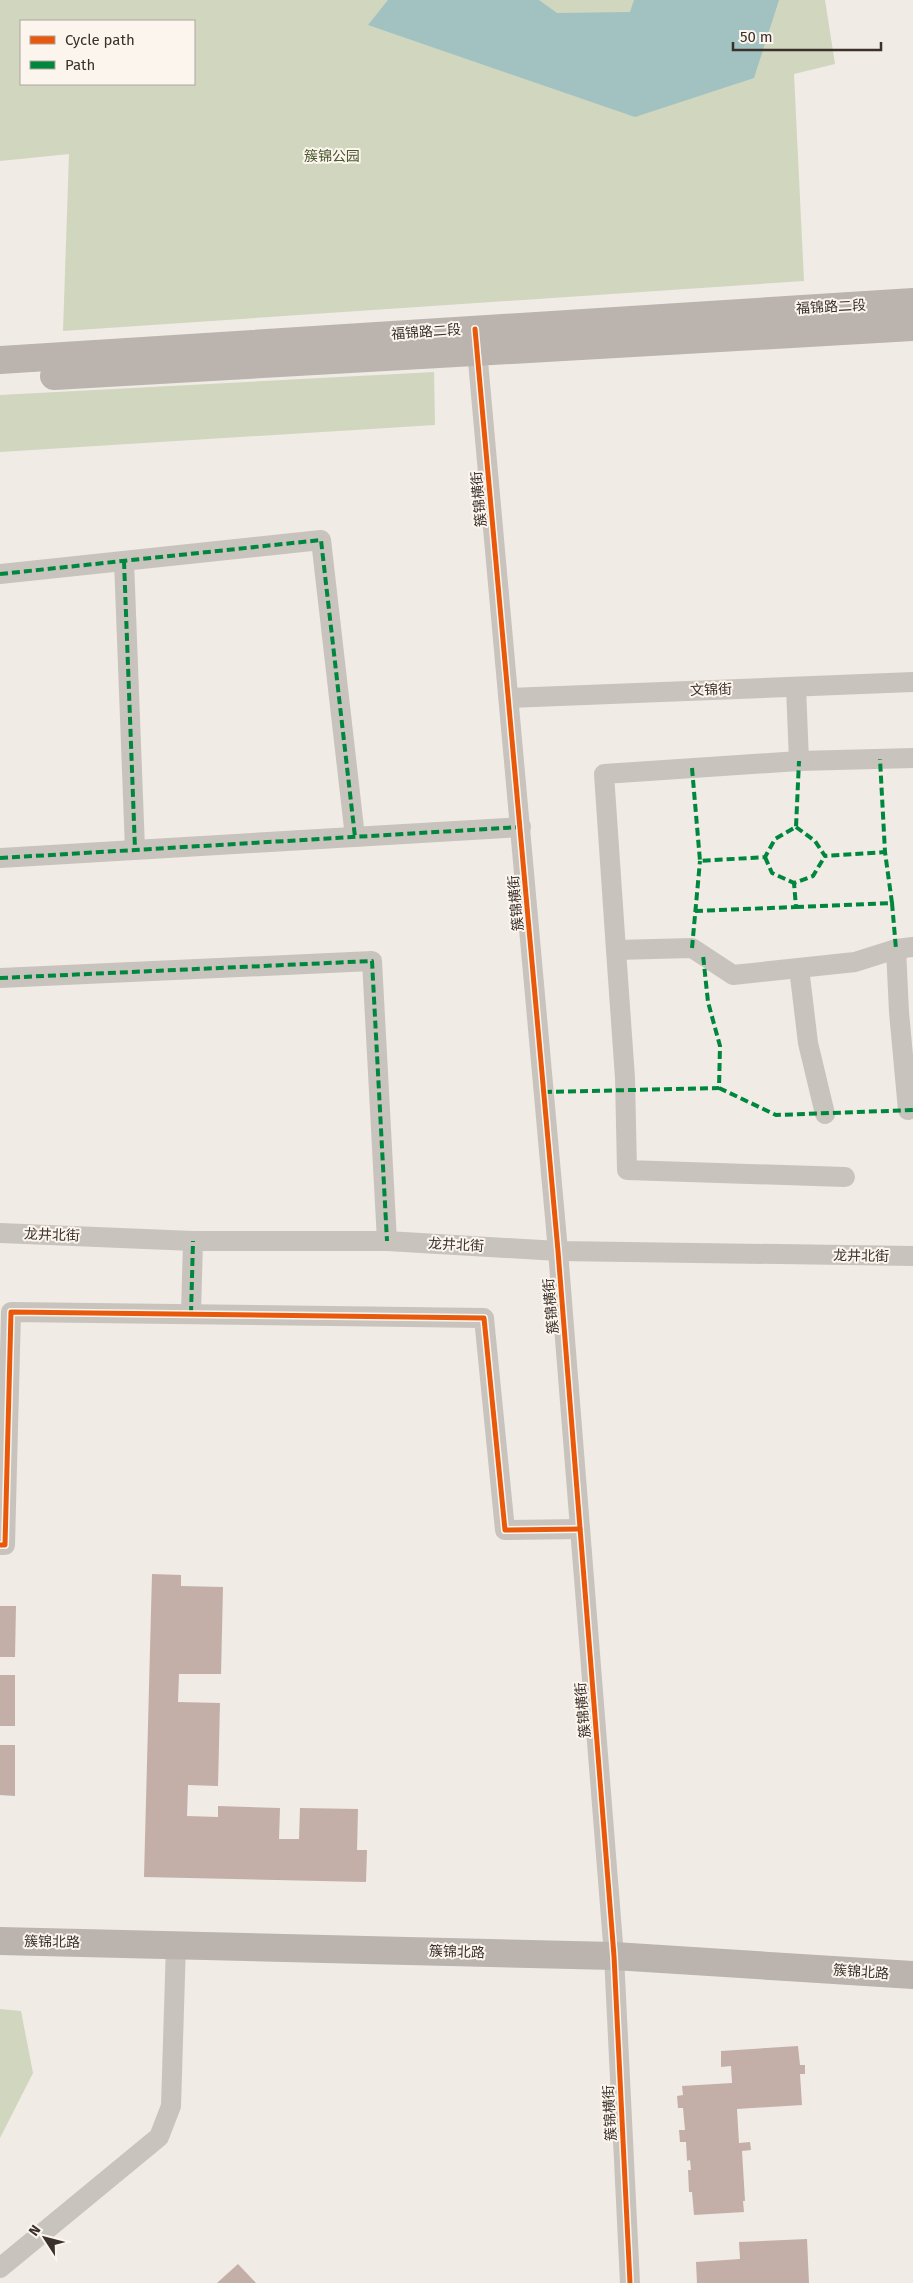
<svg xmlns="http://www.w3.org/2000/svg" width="913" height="2283" font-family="'Fira Sans','Noto Sans SC',sans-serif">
	<rect width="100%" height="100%" fill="#f0ebe5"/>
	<g fill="#d1d6bf" fill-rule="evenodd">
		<path d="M0,0H825L835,64L794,74L804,281L63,331L69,154L0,161ZM21,21H194V84H21Z"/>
		<path d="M434,372L435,425L0,452V395Z"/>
		<path d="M0,2009L21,2011L33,2073L0,2138Z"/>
	</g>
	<path fill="#a1c2c1" d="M388,0H539L557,13L630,12L634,0H779L754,78L635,117L368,25Z"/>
	<g fill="#c3afa7">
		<path d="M152,1574L181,1575V1586L223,1587L221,1674H179L178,1702L220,1703L218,1786L188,1785L187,1816L218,1817V1806L280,1808L279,1839H299L300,1808L358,1809L357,1850H367L366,1882L144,1877Z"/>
		<path d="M0,1606H16L15,1657H0Z"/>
		<rect x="0" y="1675" width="15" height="51"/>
		<path d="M0,1745H15V1796L0,1795Z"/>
		<path d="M798,2046L800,2065H805V2074H800L802,2105L737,2109L739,2143L750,2142L751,2150L742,2151L745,2201H743L744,2212L694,2215L692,2192H689L688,2170H691L690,2160L687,2161L686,2142H680L679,2130H685L683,2108H678L677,2096L683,2095L682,2086L732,2083L731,2066L721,2067V2051Z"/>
		<path d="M807,2239L809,2283H697L696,2262L740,2259L739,2242Z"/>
		<path d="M238,2264L256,2283H217Z"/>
	</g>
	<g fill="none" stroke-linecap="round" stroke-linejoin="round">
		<g stroke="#c9c3be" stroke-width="20">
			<path d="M476,339L558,1251L614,1956L630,2283"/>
			<path d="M124,561L135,849"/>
			<path d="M0,574L321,540L355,837"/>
			<path d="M796,687L799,761"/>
			<path d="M509,698L913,682"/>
			<path d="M913,758L799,761L604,774L616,950L692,948L733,975L855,962L896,949L913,947"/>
			<path d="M0,858L521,827"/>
			<path d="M896,949L899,1012L908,1110"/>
			<path d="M616,950L625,1078L627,1170L845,1177"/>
			<path d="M799,968L808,1043L825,1114"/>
			<path d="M0,978L372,961L387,1241"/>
			<path d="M0,1233L193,1241H387L558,1251L913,1256"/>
			<path d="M191,1314L193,1241"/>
			<path d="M0,1545H5L11,1312L484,1318L505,1530L580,1529"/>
			<path d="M0,2268L159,2137L171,2106L176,1944"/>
		</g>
		<g stroke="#bab3ae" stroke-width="28">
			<path d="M0,360L913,302"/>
			<path d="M54,376L913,327"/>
			<path d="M0,1941L614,1956L913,1975"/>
		</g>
		<g stroke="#00873e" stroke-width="4" stroke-dasharray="8 4" stroke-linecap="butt">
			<path d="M124,561L135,849"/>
			<path d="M0,574L321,540L355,837"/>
			<path d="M692,768L700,861L765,857L775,839L796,827L799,761"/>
			<path d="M796,827L815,841L825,856L885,852"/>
			<path d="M765,857L772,873L794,883L813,876L825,856"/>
			<path d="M0,858L521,827"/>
			<path d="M892,903L896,949"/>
			<path d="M796,907L892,903L885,852L880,759"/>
			<path d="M695,911L796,907L794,883"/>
			<path d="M692,948L700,861"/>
			<path d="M0,978L372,961L387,1241"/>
			<path d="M719,1088L776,1115L913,1110"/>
			<path d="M544,1092L719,1088L720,1046L708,1002L703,955"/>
			<path d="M191,1314L193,1241"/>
		</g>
		<g stroke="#fbf5ee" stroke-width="8">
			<g id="cycleway">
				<path d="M475,329L558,1251L614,1956L630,2283"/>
				<path d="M0,1545H5L11,1312L484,1318L505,1530L580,1529"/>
			</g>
		</g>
		<use href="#cycleway" stroke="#e8590c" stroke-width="5"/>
	</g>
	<g text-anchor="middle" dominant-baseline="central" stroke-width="4" stroke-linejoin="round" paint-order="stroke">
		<g font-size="14" fill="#4a5a2e" stroke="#fbf5ee">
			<text x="332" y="156">簇锦公园</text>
		</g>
		<g font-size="14" fill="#3b302b" stroke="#fbf5ee">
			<text transform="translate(831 307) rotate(-3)">福锦路二段</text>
			<text transform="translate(426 332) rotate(-4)">福锦路二段</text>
			<text transform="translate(479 499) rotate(-95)">簇锦横街</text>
			<text transform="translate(711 690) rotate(-2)">文锦街</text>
			<text transform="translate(516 903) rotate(-95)">簇锦横街</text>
			<text transform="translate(52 1235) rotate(2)">龙井北街</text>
			<text transform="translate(456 1245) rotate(3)">龙井北街</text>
			<text transform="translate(861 1256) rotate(1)">龙井北街</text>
			<text transform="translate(551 1306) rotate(-95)">簇锦横街</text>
			<text transform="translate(583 1710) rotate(-95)">簇锦横街</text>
			<text transform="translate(52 1942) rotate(1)">簇锦北路</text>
			<text transform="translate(457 1952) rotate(2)">簇锦北路</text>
			<text transform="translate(861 1972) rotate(4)">簇锦北路</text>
			<text transform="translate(610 2113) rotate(-93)">簇锦横街</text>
		</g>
	</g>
	<rect x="20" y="20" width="175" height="65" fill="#fbf5ee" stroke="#aea6a0"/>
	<rect x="30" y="36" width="25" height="8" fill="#e8590c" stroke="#aea6a0"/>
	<text x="65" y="45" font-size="15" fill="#3b302b">Cycle path</text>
	<rect x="30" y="61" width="25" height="8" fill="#00873e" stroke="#aea6a0"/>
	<text x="65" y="70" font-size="15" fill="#3b302b">Path</text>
	<g transform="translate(45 2238) rotate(306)" stroke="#fbf5ee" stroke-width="4" paint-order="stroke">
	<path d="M0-4L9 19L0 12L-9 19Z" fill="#3b302b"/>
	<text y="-8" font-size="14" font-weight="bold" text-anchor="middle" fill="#3b302b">N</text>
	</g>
	<path d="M733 42v8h148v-8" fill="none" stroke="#3b302b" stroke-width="2.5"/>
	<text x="740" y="42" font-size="15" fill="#3b302b" stroke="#fbf5ee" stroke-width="4" paint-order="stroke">50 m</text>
</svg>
